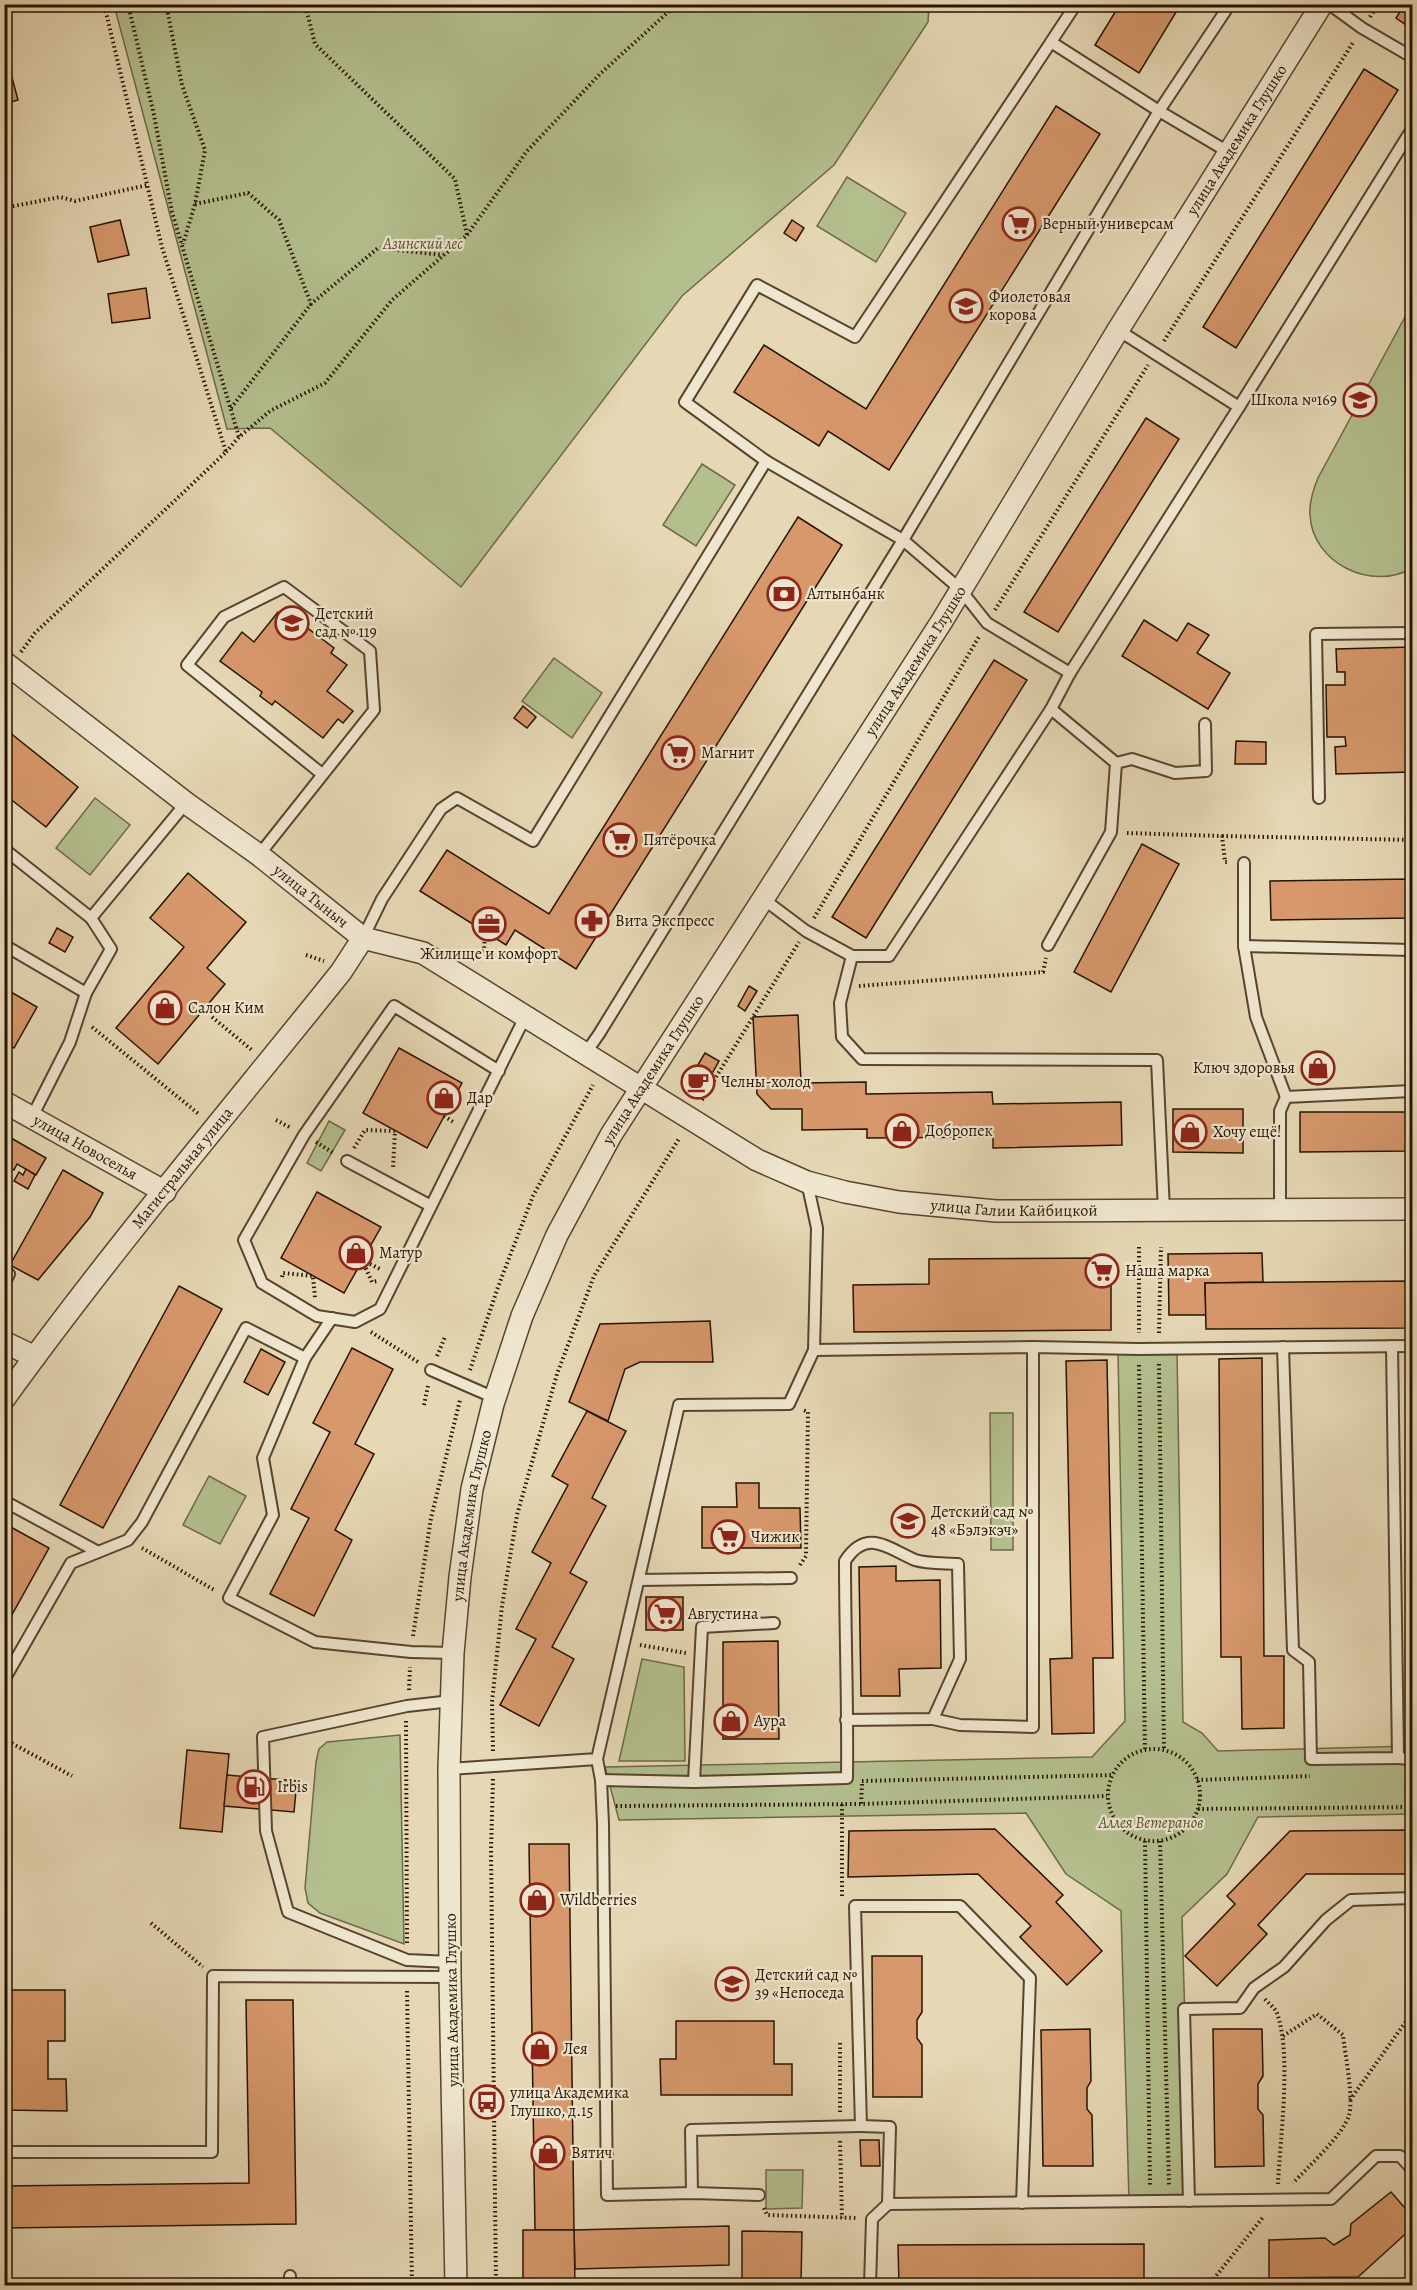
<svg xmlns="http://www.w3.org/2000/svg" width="1417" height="2290" font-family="Alegreya,serif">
	<rect width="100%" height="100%" fill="#e6d8b5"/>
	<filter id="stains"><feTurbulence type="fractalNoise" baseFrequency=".00333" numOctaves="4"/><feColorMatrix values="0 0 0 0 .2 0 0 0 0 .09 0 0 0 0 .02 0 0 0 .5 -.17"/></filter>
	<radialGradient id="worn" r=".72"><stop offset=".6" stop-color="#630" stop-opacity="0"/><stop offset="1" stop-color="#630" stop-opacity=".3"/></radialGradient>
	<g fill="#b4bf8e" stroke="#6e6947" stroke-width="1.5">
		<path d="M114,5V4L929,5L928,22L834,165L682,296L461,587L270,428L227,429Z"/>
		<path d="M847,177L906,213L876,262L817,226Z"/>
		<path d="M1412,304V568C1372,592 1312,563 1310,515C1309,502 1313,490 1318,478Z"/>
		<path d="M702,464L735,485L696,546L663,525Z"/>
		<path d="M554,658L602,693L572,738L522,701Z"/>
		<path d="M95,798L130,825L90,875L56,848Z"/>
		<path d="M329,1121L345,1130L321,1171L307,1163Z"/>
		<path d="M1177,1351L1183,1722L1202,1733L1218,1751L1412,1746V1814L1258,1817L1227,1874L1182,1917L1190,2199L1129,2201L1121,1911L1066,1874L1026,1813L619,1820L605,1767L1092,1757L1125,1721L1118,1352Z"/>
		<path d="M990,1413H1013V1550H991Z"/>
		<path d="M209,1476L246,1496L220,1544L183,1525Z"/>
		<path d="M642,1659L684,1667L685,1761H619Z"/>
		<path d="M400,1735L404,1944L320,1913L308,1903L305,1888L316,1762L319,1749L327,1742Z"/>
		<path d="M766,2170H803L802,2208L766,2209Z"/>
	</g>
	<g fill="#d7986c" stroke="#271300" stroke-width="1.5">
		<path d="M1120,4H1181L1139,73L1095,45Z"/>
		<path d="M1405,4H1412V29L1396,18Z"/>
		<path d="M1364,69L1398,90L1236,348L1203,327Z"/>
		<path d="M10,70L18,100L4,104V72Z"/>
		<path d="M1056,106L1100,134L889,470L828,431L819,446L734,392L764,345L866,409Z"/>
		<path d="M120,220L129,255L98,262L90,227Z"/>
		<path d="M792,220L804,228L796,241L784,233Z"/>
		<path d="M146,288L150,318L112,323L108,294Z"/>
		<path d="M1146,418L1179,439L1058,632L1024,612Z"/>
		<path d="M798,517L842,545L576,969L515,930L506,945L420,891L447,850L549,914Z"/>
		<path d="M278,612L294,625L298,621L334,648L331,653L347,665L327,691L353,711L343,723L338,719L323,738L275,701L272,705L260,696L262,692L220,661L242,632L254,642Z"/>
		<path d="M1144,620L1177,641L1188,623L1209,635L1197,653L1230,673L1208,709L1122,656Z"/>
		<path d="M1412,647V772L1336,774L1335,747L1346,746L1345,737H1327L1326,685H1345V672H1337L1336,649Z"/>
		<path d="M994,660L1027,680L866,938L832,917Z"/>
		<path d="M523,706L536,717L527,728L514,718Z"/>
		<path d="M4,728L78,787L46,827L4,794Z"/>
		<path d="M1236,741L1266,742V764H1235Z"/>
		<path d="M1142,844L1179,864L1111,992L1074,972Z"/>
		<path d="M188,873L246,922L207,968L225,984L158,1064L116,1028L184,947L150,918Z"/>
		<path d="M1412,879V918L1271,920L1270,881Z"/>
		<path d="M57,928L73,937L65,952L49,943Z"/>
		<path d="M749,986L757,991L745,1011L738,1006Z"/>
		<path d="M4,988L37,1007L14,1048L4,1043Z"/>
		<path d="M798,1015L801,1083L866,1082V1094L992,1092L993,1104L1121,1102L1122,1145L993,1148V1137L867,1138V1129L802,1130V1109H771L757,1094L753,1017Z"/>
		<path d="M399,1048L462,1083L427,1148L363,1113Z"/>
		<path d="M705,1053L719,1061L710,1077L696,1068Z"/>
		<path d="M695,1077L704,1082L700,1088L692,1083Z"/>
		<path d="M1173,1109H1243V1153L1173,1152Z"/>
		<path d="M1300,1112H1412V1151L1300,1152Z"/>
		<path d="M4,1134L46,1158L36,1175L17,1164L14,1170L4,1165L7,1159L4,1158Z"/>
		<path d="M26,1169L35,1175L28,1189L14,1181L19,1172L23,1175Z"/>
		<path d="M63,1170L103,1193L90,1217L38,1280L10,1265Z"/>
		<path d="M317,1192L381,1227L344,1293L281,1258Z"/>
		<path d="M1262,1253L1263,1282L1205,1283L1206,1315H1169L1168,1254Z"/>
		<path d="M1111,1258V1330L854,1332L853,1285L929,1284V1259Z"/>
		<path d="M1412,1281V1328L1206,1329L1205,1283Z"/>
		<path d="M179,1286L222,1309L103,1528L60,1505Z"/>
		<path d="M710,1321L713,1362H640L625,1369L608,1421L569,1402L600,1324Z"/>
		<path d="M352,1348L393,1369L355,1444L374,1454L335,1530L352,1540L314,1616L270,1594L309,1518L291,1509L330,1432L313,1423Z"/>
		<path d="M261,1349L285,1362L268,1395L244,1382Z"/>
		<path d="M1262,1358L1264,1656H1284V1728L1242,1729L1241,1657H1221L1219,1359Z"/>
		<path d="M1107,1360L1113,1658H1093L1094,1733L1052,1734L1050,1659L1072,1658L1066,1361Z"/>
		<path d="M587,1411L626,1431L592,1498L606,1506L570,1573L587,1582L552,1647L574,1659L539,1726L500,1705L536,1639L516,1629L551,1563L532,1552L568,1485L552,1476Z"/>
		<path d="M736,1483H759V1508H800L801,1548H702V1507H737Z"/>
		<path d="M7,1525L49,1548L4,1629V1529Z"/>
		<path d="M896,1566V1581L940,1580L941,1668L899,1669L900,1696H861L859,1567Z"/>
		<rect x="646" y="1597" width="37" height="33"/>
		<path d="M778,1641L779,1739H723V1642Z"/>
		<path d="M187,1750L229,1754L222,1832L180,1828Z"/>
		<path d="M227,1775L297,1781L294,1812L224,1806Z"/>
		<path d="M995,1829L1063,1895L1056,1902L1102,1951L1067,1985L1020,1937L1031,1926L978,1874L848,1877L849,1831Z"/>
		<path d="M1412,1830V1874H1306L1258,1925L1267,1934L1217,1986L1185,1956L1235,1904L1227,1896L1290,1831Z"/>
		<path d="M529,1844H569L574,2230H535Z"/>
		<path d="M872,1956H922V2012L917,2020V2038L922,2045V2097H873Z"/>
		<path d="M4,1990H65V2041H48V2079H66L67,2111L4,2110Z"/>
		<path d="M246,2000H293L296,2224L4,2228V2186L249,2183Z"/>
		<path d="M676,2021H774V2064H792V2095H661L660,2059H676Z"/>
		<path d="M1090,2029L1091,2081L1087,2088V2109L1092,2115L1093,2166H1043L1041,2030Z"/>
		<path d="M1213,2029H1262L1263,2076L1258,2084V2109L1263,2115L1264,2166L1215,2167Z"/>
		<path d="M860,2140H879L880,2166H861Z"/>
		<path d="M1391,2192L1412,2216V2228L1358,2277L1269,2278V2240L1325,2238L1334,2245L1350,2235L1351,2224Z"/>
		<path d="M729,2226V2265L575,2269L574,2230Z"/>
		<path d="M523,2230H574L575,2286H523Z"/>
		<path d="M742,2231L802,2232L801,2283L742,2282Z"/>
		<path d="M1144,2244V2286H899L898,2245Z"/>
	</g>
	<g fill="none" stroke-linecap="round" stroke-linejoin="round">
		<g stroke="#57442d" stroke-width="14">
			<g id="service">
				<path d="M1076,4L1051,42L1159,111L1230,153"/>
				<path d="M1329,4L1362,28L1412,57"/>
				<path d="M1239,407L1412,129"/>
				<path d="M1070,673L1239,407L1118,330"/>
				<path d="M1116,763L1132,759L1175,773L1206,771L1205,724"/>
				<path d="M1319,798L1316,634L1412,633"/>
				<path d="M4,849L91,918"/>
				<path d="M259,855L374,710L370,651L284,587L224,617L187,665L322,774"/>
				<path d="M1244,863V946"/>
				<path d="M762,898L806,931L852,956L840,1003L842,1037L862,1059L1157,1060L1164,1211"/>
				<path d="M363,938L382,899L441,809L457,798L533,841L766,461"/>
				<path d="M4,945L86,993"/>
				<path d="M1048,945L1111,832L1116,763L1051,709"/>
				<path d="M852,956H889L1051,709L1070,673L987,623L960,589L903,540L766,461L685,402L757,285L855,337L1051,42"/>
				<path d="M585,1054L599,1034L903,540L1159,111L1230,4"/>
				<path d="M499,1071L394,1006L304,1135L244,1240L262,1283L317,1316L355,1322L380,1309L525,1017"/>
				<path d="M1286,1097L1256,1017L1244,946L1412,950"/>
				<path d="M32,1117L70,1042L86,993L111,949L91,918L186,803"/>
				<path d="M347,1161L431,1206"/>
				<path d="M807,1182L817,1228L814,1350L1033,1347L1139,1349L1412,1346"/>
				<path d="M1280,1211V1111L1286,1097L1412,1091"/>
				<path d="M4,1284L9,1274"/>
				<path d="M1283,1347L1293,1650L1309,1662L1311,1759L1398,1758L1392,1346"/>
				<path d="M305,1358L332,1318"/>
				<path d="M431,1370L495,1398"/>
				<path d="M4,1501L98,1552"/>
				<path d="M639,1580L791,1578"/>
				<path d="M4,1680L71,1563L128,1540L142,1522L246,1328L305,1358L263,1458L273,1515L229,1598L315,1642L411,1652L453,1653"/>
				<path d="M451,1701L407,1706L263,1737L266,1831L288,1912L407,1960L451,1962"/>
				<path d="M933,1719L960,1725L1033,1727V1347"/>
				<path d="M1398,1758L1412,1759"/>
				<path d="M597,1759L601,1780L603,1824L607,2195L692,2193L759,2195"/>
				<path d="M449,1769L597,1759L679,1405L789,1404L814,1350"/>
				<path d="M601,1780L694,1782L847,1778C848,1706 845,1633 845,1561C867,1527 889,1549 915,1560C928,1564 945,1563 958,1564L960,1659L933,1719L846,1720"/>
				<path d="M694,1782L702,1627L774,1623"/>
				<path d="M4,2152H212L213,1976L450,1977"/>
				<path d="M692,2193L691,2130L861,2126"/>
				<path d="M1189,2201L1184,2009L1240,2008L1254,1988L1284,1967L1326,1920L1351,1900L1412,1898"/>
				<path d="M888,2204L890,2127L861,2126L855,1906H960L1030,1978L1022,2203"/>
				<path d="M290,2276V2286"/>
				<path d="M870,2286L872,2219L888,2204L1331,2199L1376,2156H1400L1412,2169"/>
			</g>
		</g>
		<g stroke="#57442d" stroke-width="24">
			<g id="minor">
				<path id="s1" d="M4,662L186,803L259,855L363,938L423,953L757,1160L807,1182L845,1192L899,1202L996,1211L1412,1209"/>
				<path id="s2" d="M4,1102L165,1192"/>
				<path d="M4,1342L35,1357"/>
				<path id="s3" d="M4,1399C110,1252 228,1113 341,972L363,938"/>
				<path id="s4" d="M456,2286L450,1977L449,1769L453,1653L460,1577L472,1489L493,1404L522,1316L557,1235L611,1135L942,621L1118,330L1322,4"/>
			</g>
		</g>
		<g stroke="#271300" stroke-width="4" stroke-dasharray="1.5 3" stroke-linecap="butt">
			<path d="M128,4L154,115L172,212L239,437L270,411L325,383L392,300L467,235L455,179L315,44L305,4"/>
			<path d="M166,4L182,85L205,150L195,204L183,244"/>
			<path d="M897,4L898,9"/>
			<path d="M1370,17L1378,4"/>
			<path d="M195,204L248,193L279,220L311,304L378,248L443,255"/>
			<path d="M4,208L60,197L75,201L148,185"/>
			<path d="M467,235L527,151L601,73L677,4"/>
			<path d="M1164,341L1354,41"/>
			<path d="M231,408L311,304"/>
			<path d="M226,452L239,437"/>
			<path d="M995,610L1148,365"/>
			<path d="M21,652L35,633L226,452L162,247L104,4"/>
			<path d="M1127,833L1222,836L1225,862H1228"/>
			<path d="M1222,836L1412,840"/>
			<path d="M814,918L980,635"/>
			<path d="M306,955L324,961"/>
			<path d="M471,958L484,951L485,932"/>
			<path d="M859,986L1043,972L1046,958"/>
			<path d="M212,1017L253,1051"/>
			<path d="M92,1027L200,1115"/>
			<path d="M702,1100L799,942"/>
			<path d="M444,1116L455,1123"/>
			<path d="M276,1120L291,1128"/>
			<path d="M316,1142L335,1154"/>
			<path d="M354,1148L365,1130L395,1131L393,1169"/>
			<path d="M1139,1247V1333"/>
			<path d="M362,1260L372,1282L377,1281"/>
			<path d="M362,1260L382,1270"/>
			<path d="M282,1277L283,1273L313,1276L315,1298"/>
			<path d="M371,1332L418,1362"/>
			<path d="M1159,1333L1161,1247"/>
			<path d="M437,1356L445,1337"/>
			<path d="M1159,1364L1164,1751"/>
			<path d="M1139,1365L1145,1750"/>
			<path d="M470,1370L498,1287L533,1196L593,1085"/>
			<path d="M424,1405L428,1386"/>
			<path d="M142,1548L216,1591"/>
			<path d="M800,1565L806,1556L808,1412L803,1410"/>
			<path d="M413,1636L431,1518L460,1400"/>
			<path d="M640,1645L686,1653"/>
			<path d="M409,1690L410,1667"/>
			<path d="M406,1721L407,1945"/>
			<path d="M4,1739L72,1776"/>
			<circle cx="1154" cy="1795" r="46"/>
			<path d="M493,1751L492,1702L502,1606L517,1515L557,1374L594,1276L680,1137"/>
			<path d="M493,1779L491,1850L496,2286"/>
			<path d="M1197,1780L1310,1776"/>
			<path d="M862,1781L1112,1775"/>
			<path d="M862,1784L861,1804L1107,1796"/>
			<path d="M616,1806L861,1804"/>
			<path d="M1198,1809L1412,1807"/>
			<path d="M1145,1841L1150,2186"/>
			<path d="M1160,1841L1169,2185"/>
			<path d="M842,1896V1804"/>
			<path d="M151,1923L203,1967"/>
			<path d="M407,1991L412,2286"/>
			<path d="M1265,1999C1269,2004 1275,2008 1277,2013C1292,2055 1280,2138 1278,2184"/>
			<path d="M1283,2036L1317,2014L1343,2035C1345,2054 1354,2099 1349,2115C1344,2134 1308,2167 1293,2183"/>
			<path d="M1350,2100L1412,2013"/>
			<path d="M840,2112V2042"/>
			<path d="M840,2141L842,2218"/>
			<path d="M764,2208L767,2215L857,2218"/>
			<path d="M1208,2286L1264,2216"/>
		</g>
		<use href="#service" stroke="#efe6cf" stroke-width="10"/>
		<use href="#minor" stroke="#efe6cf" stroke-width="21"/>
	</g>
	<defs>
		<g id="supermarket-ring" transform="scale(1.725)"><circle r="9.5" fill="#efe6cf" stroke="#8f2418" stroke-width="1.5"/><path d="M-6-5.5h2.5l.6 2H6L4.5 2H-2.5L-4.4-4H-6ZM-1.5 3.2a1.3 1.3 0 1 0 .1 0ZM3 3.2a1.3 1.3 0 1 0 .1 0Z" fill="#8f2418"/></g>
		<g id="school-ring" transform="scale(1.725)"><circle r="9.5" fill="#efe6cf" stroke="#8f2418" stroke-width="1.5"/><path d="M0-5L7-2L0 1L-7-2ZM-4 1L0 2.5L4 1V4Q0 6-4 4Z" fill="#8f2418"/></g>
		<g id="bank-ring" transform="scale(1.725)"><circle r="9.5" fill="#efe6cf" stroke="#8f2418" stroke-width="1.5"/><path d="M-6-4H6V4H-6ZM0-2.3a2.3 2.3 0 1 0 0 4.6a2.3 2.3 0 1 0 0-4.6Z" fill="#8f2418"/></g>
		<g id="pharmacy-ring" transform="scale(1.725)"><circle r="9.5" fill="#efe6cf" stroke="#8f2418" stroke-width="1.5"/><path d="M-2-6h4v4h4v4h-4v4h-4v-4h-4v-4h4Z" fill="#8f2418"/></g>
		<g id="office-ring" transform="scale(1.725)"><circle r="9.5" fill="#efe6cf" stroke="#8f2418" stroke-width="1.5"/><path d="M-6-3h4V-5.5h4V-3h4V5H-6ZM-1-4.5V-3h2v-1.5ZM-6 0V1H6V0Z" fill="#8f2418"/></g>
		<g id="shop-ring" transform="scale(1.725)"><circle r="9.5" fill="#efe6cf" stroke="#8f2418" stroke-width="1.5"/><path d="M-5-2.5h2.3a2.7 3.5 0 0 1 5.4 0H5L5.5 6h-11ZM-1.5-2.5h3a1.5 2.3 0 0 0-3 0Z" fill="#8f2418"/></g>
		<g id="cafe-ring" transform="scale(1.725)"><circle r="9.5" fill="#efe6cf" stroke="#8f2418" stroke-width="1.5"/><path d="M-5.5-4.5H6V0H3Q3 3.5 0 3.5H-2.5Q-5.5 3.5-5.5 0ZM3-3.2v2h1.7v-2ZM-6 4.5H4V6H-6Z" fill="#8f2418"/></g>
		<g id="fuel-ring" transform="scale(1.725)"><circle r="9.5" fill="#efe6cf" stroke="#8f2418" stroke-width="1.5"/><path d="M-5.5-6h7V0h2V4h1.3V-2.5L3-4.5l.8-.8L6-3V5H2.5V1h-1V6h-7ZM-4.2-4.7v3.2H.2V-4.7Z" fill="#8f2418"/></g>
		<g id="bus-ring" transform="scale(1.725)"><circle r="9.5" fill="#efe6cf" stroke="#8f2418" stroke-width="1.5"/><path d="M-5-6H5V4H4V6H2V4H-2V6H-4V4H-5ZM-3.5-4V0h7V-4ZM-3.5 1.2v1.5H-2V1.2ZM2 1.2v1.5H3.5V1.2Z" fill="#8f2418"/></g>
	</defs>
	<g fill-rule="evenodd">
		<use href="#supermarket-ring" x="1019" y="224"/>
		<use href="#school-ring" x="966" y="306"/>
		<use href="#school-ring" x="1360" y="400"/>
		<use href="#bank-ring" x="784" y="594"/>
		<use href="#school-ring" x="292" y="623"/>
		<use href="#supermarket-ring" x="678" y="753"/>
		<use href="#supermarket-ring" x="620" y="840"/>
		<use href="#pharmacy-ring" x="592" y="921"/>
		<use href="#office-ring" x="489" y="924"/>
		<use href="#shop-ring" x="165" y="1008"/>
		<use href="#shop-ring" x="1318" y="1068"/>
		<use href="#cafe-ring" x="698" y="1082"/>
		<use href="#shop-ring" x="444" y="1098"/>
		<use href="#shop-ring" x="902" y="1131"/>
		<use href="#shop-ring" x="1190" y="1132"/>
		<use href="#shop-ring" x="356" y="1253"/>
		<use href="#supermarket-ring" x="1102" y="1271"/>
		<use href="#school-ring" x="908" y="1521"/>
		<use href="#supermarket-ring" x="728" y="1537"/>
		<use href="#supermarket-ring" x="665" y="1614"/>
		<use href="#shop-ring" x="731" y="1721"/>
		<use href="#fuel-ring" x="254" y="1787"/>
		<use href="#shop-ring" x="537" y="1900"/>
		<use href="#school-ring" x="732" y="1984"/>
		<use href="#shop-ring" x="540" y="2049"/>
		<use href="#bus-ring" x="487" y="2102"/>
		<use href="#shop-ring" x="548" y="2153"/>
	</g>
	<g text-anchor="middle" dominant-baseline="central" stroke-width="4.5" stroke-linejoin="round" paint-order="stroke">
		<g font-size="16" fill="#271300" stroke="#efe6cf">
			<text stroke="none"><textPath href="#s4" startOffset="2356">улица Академика Глушко</textPath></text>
			<text stroke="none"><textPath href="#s4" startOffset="1744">улица Академика Глушко</textPath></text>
			<text stroke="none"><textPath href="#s1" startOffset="386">улица Тыныч</textPath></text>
			<text stroke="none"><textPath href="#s4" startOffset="1258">улица Академика Глушко</textPath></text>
			<text stroke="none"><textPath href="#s2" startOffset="93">улица Новоселья</textPath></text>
			<text stroke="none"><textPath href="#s3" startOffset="292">Магистральная улица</textPath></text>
			<text stroke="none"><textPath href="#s1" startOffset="1172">улица Галии Кайбицкой</textPath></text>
			<text stroke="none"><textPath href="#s4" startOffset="772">улица Академика Глушко</textPath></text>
			<text transform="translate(452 2000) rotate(-91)">улица Академика Глушко</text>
		</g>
		<g font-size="16" fill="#271300" stroke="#efe6cf" text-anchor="start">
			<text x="1042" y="224">Верный универсам</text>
			<text x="989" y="297">Фиолетовая<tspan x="989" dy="18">корова</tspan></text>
			<text x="1337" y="400" text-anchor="end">Школа №169</text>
			<text x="807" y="594">Алтынбанк</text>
			<text x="315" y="614">Детский<tspan x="315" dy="18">сад № 119</tspan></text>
			<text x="701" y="753">Магнит</text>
			<text x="643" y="840">Пятёрочка</text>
			<text x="615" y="921">Вита Экспресс</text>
			<text x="489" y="954" text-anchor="middle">Жилище и комфорт</text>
			<text x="188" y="1008">Салон Ким</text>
			<text x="1295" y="1068" text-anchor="end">Ключ здоровья</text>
			<text x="721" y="1082">Челны-холод</text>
			<text x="467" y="1098">Дар</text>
			<text x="925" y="1131">Добропек</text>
			<text x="1213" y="1132">Хочу ещё!</text>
			<text x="379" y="1253">Матур</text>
			<text x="1125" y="1271">Наша марка</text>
			<text x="931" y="1512">Детский сад №<tspan x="931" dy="18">48 «Бэлэкэч»</tspan></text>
			<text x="751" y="1537">Чижик</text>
			<text x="688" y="1614">Августина</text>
			<text x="754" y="1721">Аура</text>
			<text x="277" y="1787">Irbis</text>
			<text x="560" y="1900">Wildberries</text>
			<text x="755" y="1975">Детский сад №<tspan x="755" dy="18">39 «Непоседа</tspan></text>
			<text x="563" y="2049">Лея</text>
			<text x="510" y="2093">улица Академика<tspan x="510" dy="18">Глушко, д.15</tspan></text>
			<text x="571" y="2153">Вятич</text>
		</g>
		<g font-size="16" font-style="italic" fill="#584f32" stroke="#efe6cf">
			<text x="423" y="244">Азинский лес</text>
			<text x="1151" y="1823">Аллея Ветеранов</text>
		</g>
	</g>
	<rect width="1417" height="2290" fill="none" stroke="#e6d8b5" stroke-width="24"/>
	<rect x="6" y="6" width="1405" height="2278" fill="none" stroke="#271300" stroke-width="3"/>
	<rect x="12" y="12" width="1393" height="2266" fill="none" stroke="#271300" stroke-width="1.5"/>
	<rect width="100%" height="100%" filter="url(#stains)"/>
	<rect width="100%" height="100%" fill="url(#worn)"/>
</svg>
